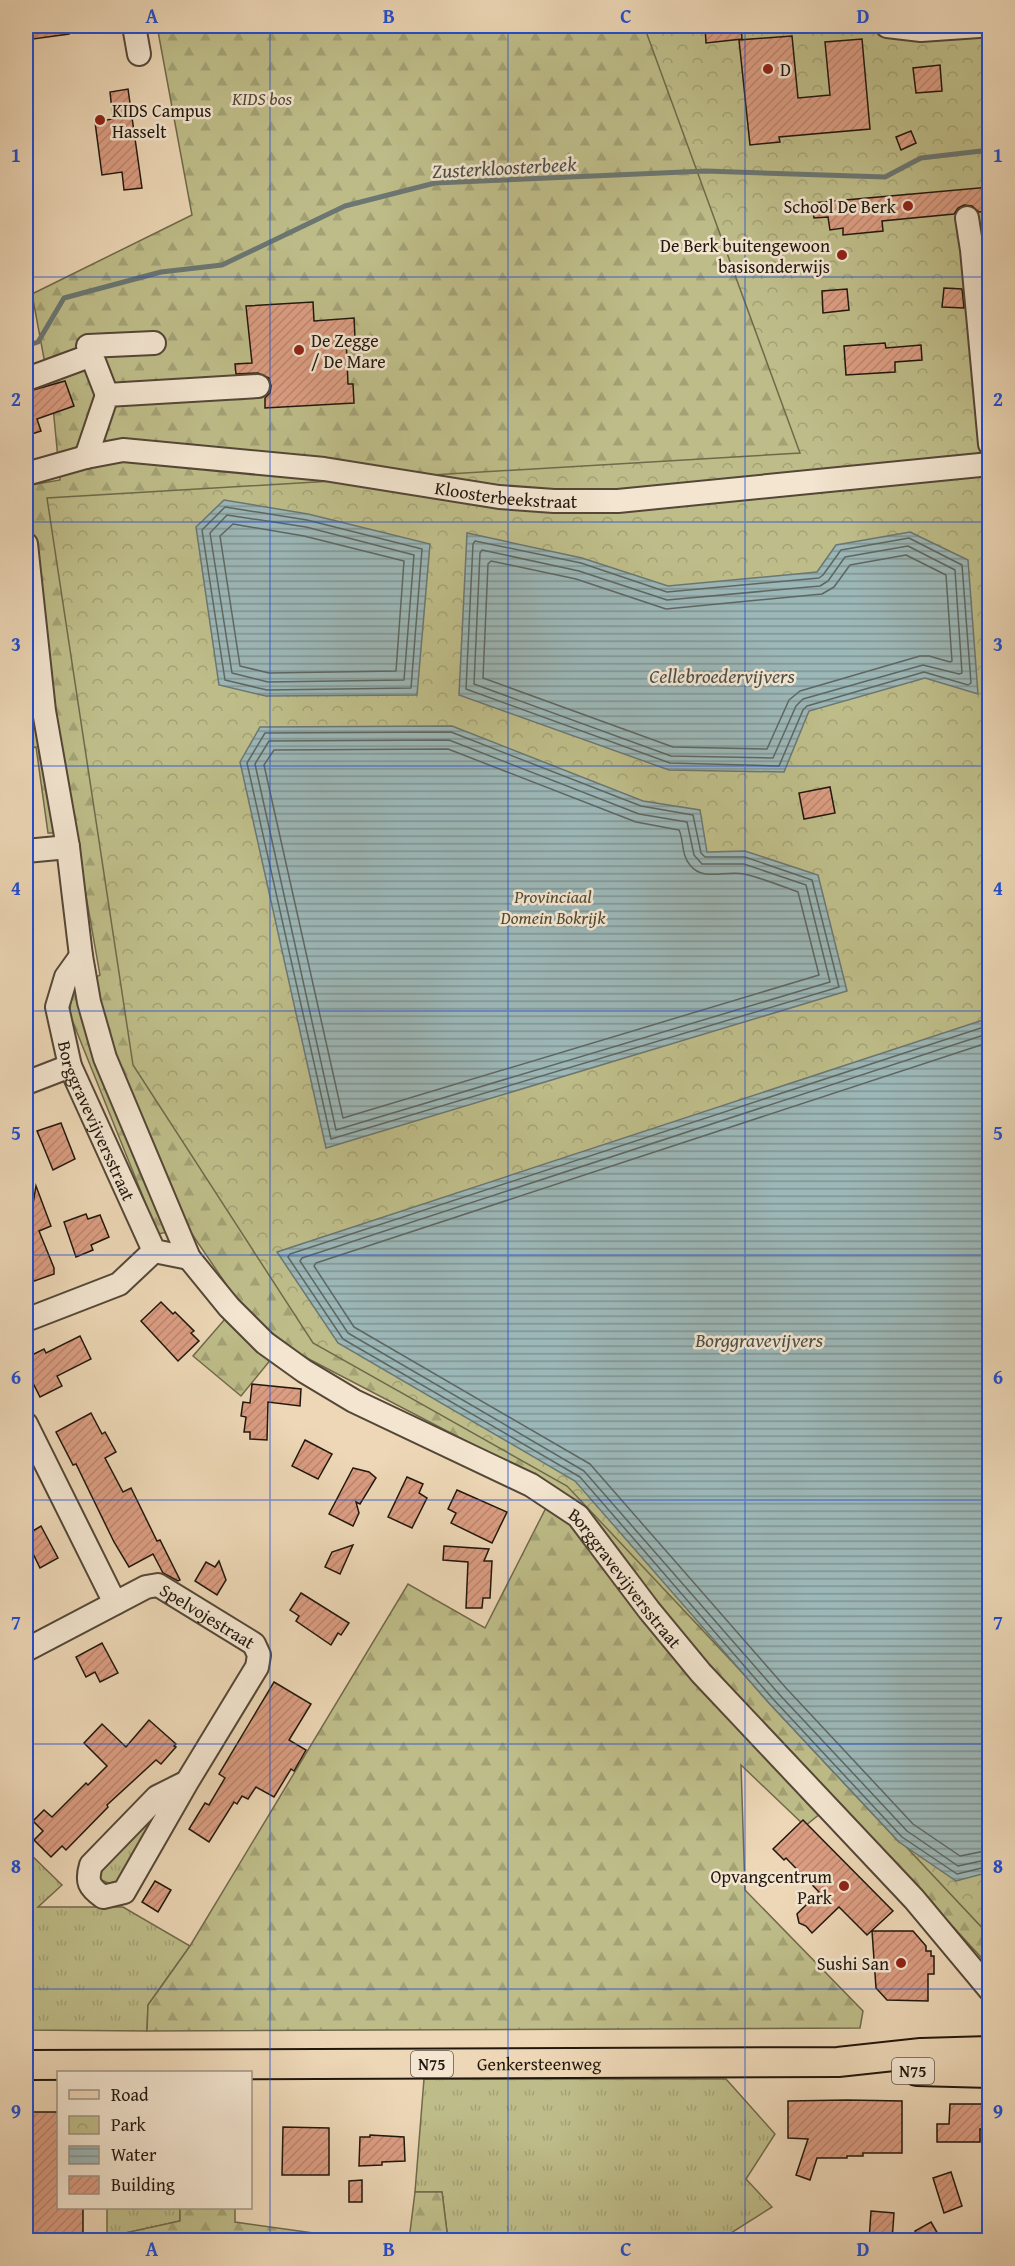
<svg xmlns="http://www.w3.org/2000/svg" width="1015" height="2266" font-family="'Gentium Book Plus',serif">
	<defs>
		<pattern id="grass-tufts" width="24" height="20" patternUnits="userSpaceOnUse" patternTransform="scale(1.5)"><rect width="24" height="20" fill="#bebd89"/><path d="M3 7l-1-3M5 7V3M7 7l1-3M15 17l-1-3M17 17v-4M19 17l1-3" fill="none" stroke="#a3a275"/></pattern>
		<pattern id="forest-firs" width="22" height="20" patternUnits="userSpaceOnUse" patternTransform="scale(1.5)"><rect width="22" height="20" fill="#bebd89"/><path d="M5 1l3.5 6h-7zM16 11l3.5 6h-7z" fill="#a3a275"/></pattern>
		<pattern id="park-crowns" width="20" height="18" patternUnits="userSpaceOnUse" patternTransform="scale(1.5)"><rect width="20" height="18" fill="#bebd89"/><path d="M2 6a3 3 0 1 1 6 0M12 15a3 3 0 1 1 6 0" fill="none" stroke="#a3a275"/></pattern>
		<pattern id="water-rules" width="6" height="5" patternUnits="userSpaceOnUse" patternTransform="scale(1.5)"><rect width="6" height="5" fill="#9cb7b7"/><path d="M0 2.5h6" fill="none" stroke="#7f9493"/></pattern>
		<pattern id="building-hatch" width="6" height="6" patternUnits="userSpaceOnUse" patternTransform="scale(1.5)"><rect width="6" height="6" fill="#db9d82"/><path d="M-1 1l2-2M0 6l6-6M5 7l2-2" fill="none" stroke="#bc866f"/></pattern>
	</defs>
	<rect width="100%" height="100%" fill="#edd7b6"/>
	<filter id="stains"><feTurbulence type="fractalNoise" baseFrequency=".00333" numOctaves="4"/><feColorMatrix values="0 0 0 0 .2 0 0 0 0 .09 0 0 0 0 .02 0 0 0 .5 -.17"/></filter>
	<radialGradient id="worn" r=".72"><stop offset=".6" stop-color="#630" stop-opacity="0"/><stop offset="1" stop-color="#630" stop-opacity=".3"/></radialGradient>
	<g fill="url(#grass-tufts)" stroke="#706a4b" stroke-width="1.5">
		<path d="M163,1803L124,1882L113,1885L99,1879L100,1861Z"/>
		<path d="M26,1850L62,1885L38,1907H123L190,1946L148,2005L147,2031L26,2030Z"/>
		<path d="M424,2079H726L775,2134L746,2179L772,2207L720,2240H448L442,2192H415Z"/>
		<path d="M107,2208H180V2221L107,2237Z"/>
	</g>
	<g fill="url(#forest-firs)" stroke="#706a4b" stroke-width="1.5">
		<path d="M157,26H989L575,1481L769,1703L899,1842L989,1872V1966L837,1800L805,1826L741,1765L745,1890L863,2011L860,2028L147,2031L148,2005L190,1946L408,1584L485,1628L554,1492L512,1465L303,1356L267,1329L234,1296L188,1228L158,1234L70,1015L71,990L100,975L75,833H48L36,747L26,749V701L30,699L26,664V486L60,480L53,407L32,294L192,215Z"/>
		<path d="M225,1319L272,1358L241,1396L193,1356Z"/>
		<path d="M415,2192H442L448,2240H409Z"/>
		<path d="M180,2208H235V2222L364,2240H107V2237L180,2221Z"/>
	</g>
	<path fill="url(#park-crowns)" stroke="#706a4b" stroke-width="1.5" d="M644,26H989V1935L567,1486L313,1343L133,1065L47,498L800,453Z"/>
	<g fill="url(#water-rules)" stroke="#6b7773" stroke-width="1.5">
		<path d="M224,500L308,514L430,544L417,695L266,696L219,685L196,527Z"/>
		<path d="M910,532L968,560L978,694L925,678L809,711L784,772L669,770L459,695L467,533L582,558L668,586L817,572L836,545Z"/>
		<path d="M452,726L643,801L700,810L707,852L745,851L818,875L847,991L326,1148L240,762L260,727Z"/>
		<path d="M989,1018L990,1872L956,1881L899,1842L769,1703L575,1481L338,1343L277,1252Z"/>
	</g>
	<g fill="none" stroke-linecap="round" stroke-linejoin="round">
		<g stroke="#5e6762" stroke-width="1.5">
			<path d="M225,507L307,520L422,549L411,688L267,690L225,680L202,530Z"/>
			<path d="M227,515L306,527L414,555L404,680L268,682L232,673L210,533Z"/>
			<path d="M233,524L304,536L404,561L396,671L269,673L240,666L220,536Z"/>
			<path d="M909,538L962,565L971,683L968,685L924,672L807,706L803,710L779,766L670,763L466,689L473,544L475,541L581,563L667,592L819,578L823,575L841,550Z"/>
			<path d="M908,546L955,570L962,673L959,674L923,665L803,699L796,706L773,758L671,756L474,684L480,553L482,550L579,571L667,600L820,586L828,581L845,557Z"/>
			<path d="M906,555L946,575L952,661L950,662L929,656H920L800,691L789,700L767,749L673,747L483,678L488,564L491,561L576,579L666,609L822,594L834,587L850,565Z"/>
			<path d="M451,732L641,806L693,815L701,853L705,857H745L812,880L839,987L331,1139L247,763L265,733Z"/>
			<path d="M449,740L639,814L687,822L694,855L702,864H744L806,885L830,982L336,1130L255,764L269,741Z"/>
			<path d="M448,749L636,822L679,830C684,840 681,855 690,865C703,882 726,870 744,874C762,878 781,886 798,892L819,975L343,1118L264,765L274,750Z"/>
			<path d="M990,1025L290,1254L288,1257L343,1339L580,1477L773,1699L902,1837L957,1874L990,1866"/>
			<path d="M990,1033L302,1258L300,1261L348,1333L584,1471L779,1694L907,1831L958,1866L990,1859"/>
			<path d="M990,1042L316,1263L314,1266L354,1327L590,1464L786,1688L913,1824L960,1856L990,1850"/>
		</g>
		<path stroke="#6b7773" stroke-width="5" d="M26,346L38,342L64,298L161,272L222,265L345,206L435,183L706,171L885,177L921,158L990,150"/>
	</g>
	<g fill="url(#building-hatch)" stroke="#21170d" stroke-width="1.5">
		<path d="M26,26H69V34L26,40Z"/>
		<path d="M705,26H741L742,39L706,43Z"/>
		<path d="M792,36L798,98L830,95L825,42L862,39L870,129L779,137L780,142L750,145L739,40Z"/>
		<path d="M940,65L942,91L916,93L913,68Z"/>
		<path d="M128,89L142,188L124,190L122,172L102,175L95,122L113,119L110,92Z"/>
		<path d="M911,131L916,143L901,150L896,137Z"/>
		<path d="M990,187V211L979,212L972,206L964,205L958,208L954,214L882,221L883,231L843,235V228L830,230L828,217L814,218L812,203Z"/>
		<path d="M944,288L962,289L964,308L942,307Z"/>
		<path d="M847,289L849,310L823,313L822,291Z"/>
		<path d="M313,302L314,321L354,318L355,338H346L348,384H353L354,403L265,408V398L270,393L271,386L269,378L258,373L236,374L235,364L252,363L246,306Z"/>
		<path d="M885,343L886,348L921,345L922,360L895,362V372L846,375L844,346Z"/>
		<path d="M65,381L74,406L37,419L41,431L26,436V392Z"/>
		<path d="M830,787L835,813L804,819L799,793Z"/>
		<path d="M61,1123L75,1159L53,1170L37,1131Z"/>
		<path d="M36,1186L51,1226L39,1231L54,1268V1274L26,1284V1246Z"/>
		<path d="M86,1214L88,1219L100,1215L109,1237L91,1245L93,1250L76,1257L64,1222Z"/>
		<path d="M161,1302L173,1314L175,1312L194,1331L191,1333L199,1341L178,1361L141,1321Z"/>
		<path d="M80,1336L91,1359L57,1376L62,1386L40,1397L26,1369V1358L44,1349L46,1353Z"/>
		<path d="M252,1384L301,1389L300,1406L268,1402L267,1440L250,1439V1432H244L246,1417L241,1416L243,1402L250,1403Z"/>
		<path d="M91,1413L102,1434L105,1432L116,1452L105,1458L123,1492L131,1488L157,1541L160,1540L180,1580L178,1581L163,1573L153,1554L129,1567L114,1542L76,1464L73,1465L56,1432Z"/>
		<path d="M305,1440L332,1454L318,1479L292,1466Z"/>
		<path d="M353,1468L369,1472L376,1478L360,1504L356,1502L359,1513L353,1526L329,1514Z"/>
		<path d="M407,1477L423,1484L419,1493L427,1498L412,1528L388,1517Z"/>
		<path d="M457,1490L507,1512L492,1543L451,1523L456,1513L448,1509Z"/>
		<path d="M41,1526L58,1558L40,1568L26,1539V1535Z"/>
		<path d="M353,1545L340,1574L325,1567L332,1552Z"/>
		<path d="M444,1546L489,1549L484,1561H492L490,1598H483L482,1608H466L468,1562L443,1560Z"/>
		<path d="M219,1561L226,1580L217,1595L195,1581L206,1562L215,1567Z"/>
		<path d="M301,1593L349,1623L341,1635L338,1633L331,1645L296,1621L299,1616L290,1610Z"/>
		<path d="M102,1643L118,1673L100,1682L95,1672L86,1677L76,1657Z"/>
		<path d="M274,1682L311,1704L289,1740L306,1750L294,1771L291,1769L274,1797L256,1787L248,1799L242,1796L237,1804L234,1802L209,1842L189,1829L205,1803L209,1805L225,1778L219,1774Z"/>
		<path d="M149,1720L176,1744L174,1746L176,1747L161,1764L156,1760L107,1805L108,1807L66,1850L62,1846L51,1857L34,1840L43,1831L33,1821L44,1810L52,1817L86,1783L88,1785L107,1766L84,1743L102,1724L126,1747Z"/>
		<path d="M803,1820L893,1911L867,1935L839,1907L812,1933L806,1926L799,1923L797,1914L819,1892L786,1858L784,1860L773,1849Z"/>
		<path d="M155,1881L171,1890L158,1912L142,1902Z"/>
		<path d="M872,1931H913L926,1946V1951H931V1956H934V1974H928V2001L887,2000L876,1988Z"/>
		<path d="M847,2100L902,2101V2153H863V2156H847V2158H817L810,2180L796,2175L808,2139L788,2138V2101Z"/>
		<path d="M950,2104H990V2129H980V2142H937V2124H949Z"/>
		<path d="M26,2112H58V2208H83V2241H26V2146L30,2141V2125L26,2120Z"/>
		<path d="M283,2127L329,2128V2175H282Z"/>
		<path d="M370,2135L404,2137L405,2161L382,2162V2165L359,2166L360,2137H370Z"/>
		<path d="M951,2172L962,2206L944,2213L933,2178Z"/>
		<path d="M362,2180V2202H349V2181Z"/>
		<path d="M871,2211L894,2213L892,2241H869Z"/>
		<path d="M931,2222L942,2241H921L915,2231Z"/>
	</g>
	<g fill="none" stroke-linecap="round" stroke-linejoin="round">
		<g stroke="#544737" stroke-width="26">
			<g id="minor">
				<path d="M134,26L139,54"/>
				<path d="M887,26L921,30L979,26"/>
				<path d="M967,218L972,250L990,444"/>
				<path d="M27,379L92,355"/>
				<path d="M107,395L88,346L154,343"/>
				<path d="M86,457L107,395L258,386"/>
				<path id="s1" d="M26,474L86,457L123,450L324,469L499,497L554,501H618L990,464"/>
				<path id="s2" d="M26,544L44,711L68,847L81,956L89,1002L105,1058L189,1258L229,1307L265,1343L304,1371L354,1401L531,1485L578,1516L649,1610L701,1673L914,1899L990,1990"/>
				<path d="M26,851L68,847"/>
				<path id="s3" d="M81,956L66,977L57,1007L70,1066L154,1251L189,1258"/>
				<path d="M26,1083L70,1066"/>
				<path d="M26,1320L119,1284L154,1251"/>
				<path d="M26,1424L115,1603"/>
				<path id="s4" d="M26,1650L146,1587L158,1585L254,1644L259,1655L257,1667L187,1782L124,1892L103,1897C89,1887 86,1882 91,1865L157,1797L187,1782"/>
			</g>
		</g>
		<g stroke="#21170d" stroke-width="32">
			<g id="major">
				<path id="s5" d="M26,2065L838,2062L921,2053L990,2051"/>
				<path d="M917,2071L990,2073"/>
			</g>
		</g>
		<use href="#minor" stroke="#f3e5d0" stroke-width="22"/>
		<use href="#major" stroke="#edd7b6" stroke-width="28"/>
	</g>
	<path fill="none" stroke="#1d4ed8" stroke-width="1.5" stroke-opacity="0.55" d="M270,26V2240M508,26V2240M745,26V2240M26,277H990M26,522H990M26,766H990M26,1011H990M26,1255H990M26,1500H990M26,1744H990M26,1989H990"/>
	<g fill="#8f2418" stroke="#f3e5d0" stroke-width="2">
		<circle cx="768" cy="69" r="6"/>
		<circle cx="100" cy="120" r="6"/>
		<circle cx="908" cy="206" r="6"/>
		<circle cx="842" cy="255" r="6"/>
		<circle cx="299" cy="350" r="6"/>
		<circle cx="844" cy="1886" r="6"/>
		<circle cx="901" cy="1963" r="6"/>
	</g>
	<g text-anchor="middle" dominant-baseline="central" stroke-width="5" stroke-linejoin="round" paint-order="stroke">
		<g fill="#f3e5d0" stroke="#605548" stroke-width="1.5">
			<rect x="411" y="2051" width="42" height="26" rx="4.5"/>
			<rect x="892" y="2058" width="42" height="26" rx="4.5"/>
		</g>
		<g font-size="16" font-weight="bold" fill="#21170d">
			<text x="432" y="2064">N75</text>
			<text x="913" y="2071">N75</text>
		</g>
		<g font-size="18" fill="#21170d" stroke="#f3e5d0" text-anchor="end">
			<text x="780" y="69" text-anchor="start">D</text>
			<text x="112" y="110" text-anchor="start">KIDS Campus<tspan x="112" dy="21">Hasselt</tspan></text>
			<text x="896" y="206">School De Berk</text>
			<text x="830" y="245">De Berk buitengewoon<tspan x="830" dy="21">basisonderwijs</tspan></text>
			<text x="311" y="340" text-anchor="start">De Zegge<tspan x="311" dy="21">/ De Mare</tspan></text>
			<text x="832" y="1876">Opvangcentrum<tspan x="832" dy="21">Park</tspan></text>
			<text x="889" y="1963">Sushi San</text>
		</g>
		<g font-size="18" font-style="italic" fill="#504932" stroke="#f3e5d0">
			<text x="262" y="98">KIDS bos</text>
			<text x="553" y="896">Provinciaal<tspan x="553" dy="21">Domein Bokrijk</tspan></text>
		</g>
		<g font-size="18" fill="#21170d" stroke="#f3e5d0">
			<text stroke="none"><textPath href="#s1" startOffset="486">Kloosterbeekstraat</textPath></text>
			<text stroke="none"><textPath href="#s3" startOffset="178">Borggravevijversstraat</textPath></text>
			<text stroke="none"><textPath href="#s2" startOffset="1288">Borggravevijversstraat</textPath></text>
			<text stroke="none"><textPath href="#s4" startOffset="206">Spelvojestraat</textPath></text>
			<text stroke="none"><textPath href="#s5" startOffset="513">Genkersteenweg</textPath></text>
		</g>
		<g font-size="20" font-style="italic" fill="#4c4f48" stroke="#f3e5d0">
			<text transform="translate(504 167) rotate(-3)">Zusterkloosterbeek</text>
			<text x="722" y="675">Cellebroedervijvers</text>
			<text x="759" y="1339">Borggravevijvers</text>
		</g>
	</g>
	<rect width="1015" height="2266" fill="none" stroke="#edd7b6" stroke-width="66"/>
	<rect x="57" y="2071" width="195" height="138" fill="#f3e5d0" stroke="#9f9382" stroke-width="1.5"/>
	<rect x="69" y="2090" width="30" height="9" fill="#edd7b6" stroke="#9f9382" stroke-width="1.5"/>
	<text x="111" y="2101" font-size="18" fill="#21170d">Road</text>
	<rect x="69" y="2116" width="30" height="18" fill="url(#park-crowns)" stroke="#9f9382" stroke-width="1.5"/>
	<text x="111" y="2131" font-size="18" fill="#21170d">Park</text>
	<rect x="69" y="2146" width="30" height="18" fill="url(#water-rules)" stroke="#9f9382" stroke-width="1.5"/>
	<text x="111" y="2161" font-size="18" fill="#21170d">Water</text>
	<rect x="69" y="2176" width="30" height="18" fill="url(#building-hatch)" stroke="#9f9382" stroke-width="1.5"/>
	<text x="111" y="2191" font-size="18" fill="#21170d">Building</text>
	<rect x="33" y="33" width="949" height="2200" fill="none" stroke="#1d4ed8" stroke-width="2"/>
	<g font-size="20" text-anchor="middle" font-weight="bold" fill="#1d4ed8">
		<text x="152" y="23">A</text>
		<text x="389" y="23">B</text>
		<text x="626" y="23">C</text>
		<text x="863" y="23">D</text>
		<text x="16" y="162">1</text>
		<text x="998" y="162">1</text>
		<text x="16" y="406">2</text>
		<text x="998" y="406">2</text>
		<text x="16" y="651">3</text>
		<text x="998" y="651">3</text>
		<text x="16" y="895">4</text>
		<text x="998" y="895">4</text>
		<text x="16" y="1140">5</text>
		<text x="998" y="1140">5</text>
		<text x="16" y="1384">6</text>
		<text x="998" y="1384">6</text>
		<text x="16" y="1629">7</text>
		<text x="998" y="1629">7</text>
		<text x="16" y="1873">8</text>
		<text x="998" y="1873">8</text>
		<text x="16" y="2118">9</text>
		<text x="998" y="2118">9</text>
		<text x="152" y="2256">A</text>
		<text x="389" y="2256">B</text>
		<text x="626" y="2256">C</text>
		<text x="863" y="2256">D</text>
	</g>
	<rect width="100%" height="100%" filter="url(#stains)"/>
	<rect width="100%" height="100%" fill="url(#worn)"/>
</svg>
